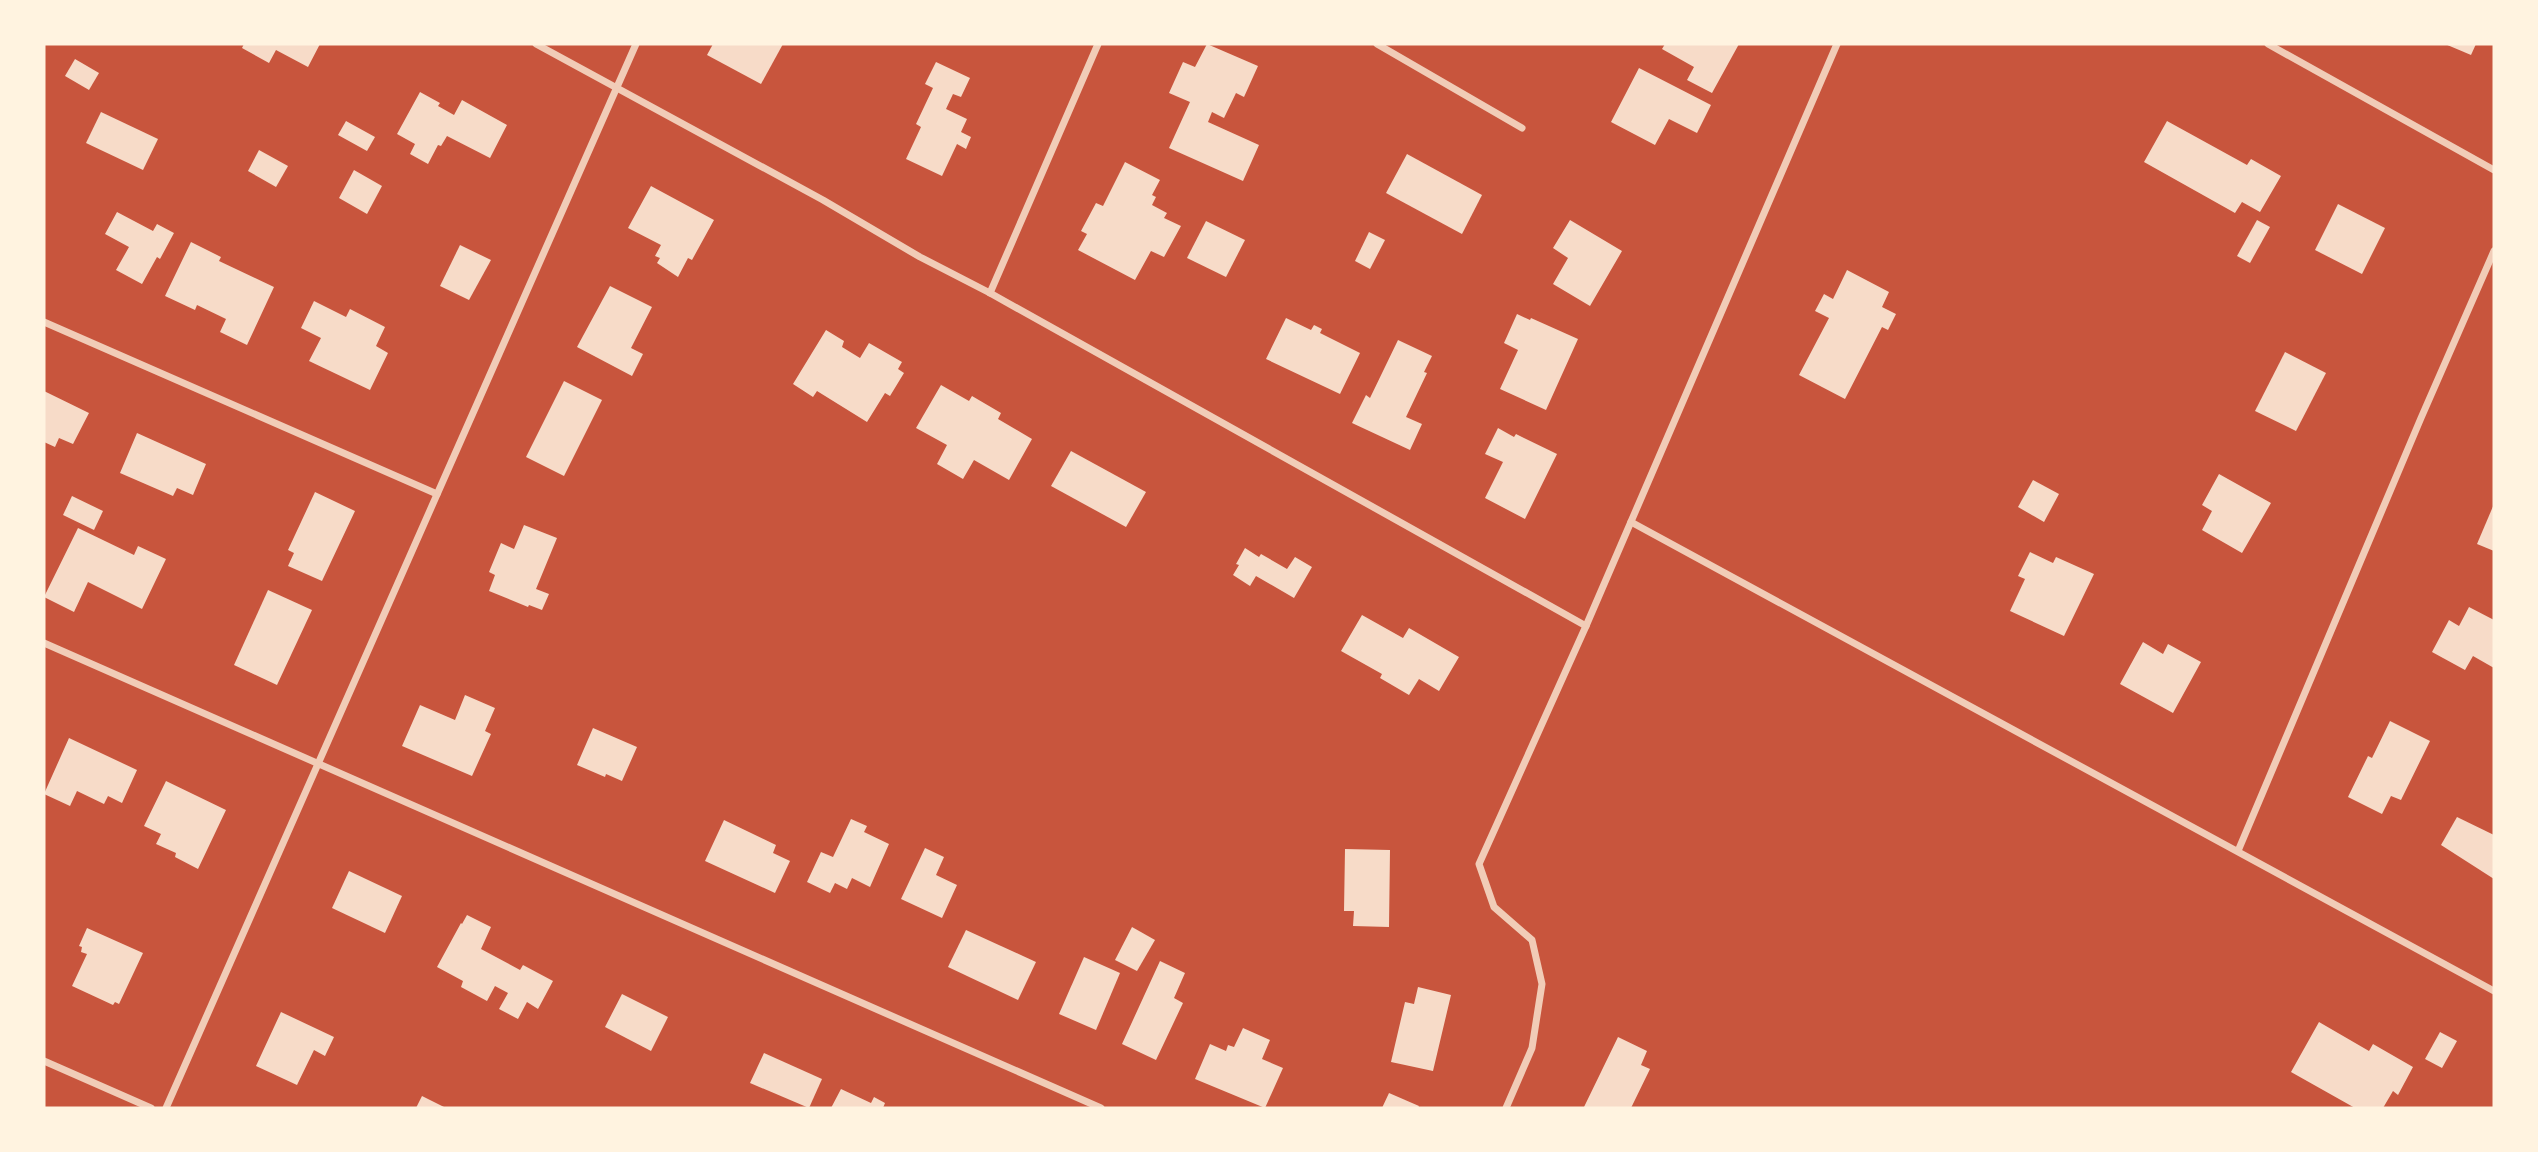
<svg xmlns="http://www.w3.org/2000/svg" width="2538" height="1152" font-family="'Libre Baskerville',serif">
	<rect width="100%" height="100%" fill="#c8553d"/>
	<g fill="#f7dbc8">
		<path d="M244,44H320L308,67L276,50L269,63L242,48Z"/>
		<path d="M713,44H783L761,84L707,55Z"/>
		<path d="M1207,44L1258,66L1244,97L1236,93L1224,118L1212,112L1208,122L1259,145L1243,181L1169,148L1190,102L1169,93L1183,62L1195,67Z"/>
		<path d="M1665,44H1739L1712,93L1687,80L1694,67L1662,49Z"/>
		<path d="M2445,44H2476L2471,55Z"/>
		<path d="M75,59L99,73L89,90L65,76Z"/>
		<path d="M936,62L970,78L961,97L953,94L946,109L967,119L961,132L971,137L966,149L957,144L942,176L906,159L921,127L916,124L933,88L925,84Z"/>
		<path d="M1639,68L1711,105L1697,133L1669,119L1655,145L1611,122Z"/>
		<path d="M420,92L440,103L438,106L454,115L462,100L507,125L490,158L447,136L441,146L438,145L428,164L410,154L415,144L397,134Z"/>
		<path d="M101,112L158,139L143,170L86,143Z"/>
		<path d="M346,121L375,137L367,151L338,135Z"/>
		<path d="M2167,121L2247,165L2251,159L2281,176L2260,212L2242,202L2235,213L2144,162Z"/>
		<path d="M259,150L288,166L276,187L248,171Z"/>
		<path d="M1407,154L1482,195L1462,234L1386,193Z"/>
		<path d="M1125,162L1160,180L1152,195L1156,197L1152,205L1167,213L1164,218L1181,226L1164,257L1151,251L1135,280L1078,250L1087,234L1081,231L1096,203L1103,206Z"/>
		<path d="M354,170L382,186L367,214L339,198Z"/>
		<path d="M651,186L714,220L692,260L688,258L678,277L657,263L660,258L655,256L661,245L628,228Z"/>
		<path d="M2338,204L2385,228L2362,274L2315,250Z"/>
		<path d="M117,212L153,231L157,224L174,233L160,259L157,257L142,284L116,270L129,247L105,234Z"/>
		<path d="M1570,220L1622,251L1590,306L1553,284L1568,258L1553,248Z"/>
		<path d="M2257,220L2270,227L2250,263L2237,256Z"/>
		<path d="M1206,221L1245,240L1226,277L1187,258Z"/>
		<path d="M1369,232L1385,240L1370,269L1355,261Z"/>
		<path d="M191,242L221,257L219,261L274,287L247,345L220,332L226,319L197,305L195,310L165,296Z"/>
		<path d="M460,245L491,260L469,300L440,286Z"/>
		<path d="M1847,270L1889,292L1882,307L1896,314L1888,330L1882,327L1845,399L1799,375L1829,318L1815,311L1824,294L1833,299Z"/>
		<path d="M610,286L652,307L631,348L643,354L632,376L577,347Z"/>
		<path d="M314,301L346,317L350,309L385,327L376,346L388,353L370,390L309,361L321,338L301,328Z"/>
		<path d="M1517,314L1530,320L1531,318L1578,339L1546,410L1500,389L1518,350L1504,343Z"/>
		<path d="M1286,318L1311,330L1314,325L1322,329L1320,333L1360,353L1340,394L1266,359Z"/>
		<path d="M826,330L844,341L842,347L860,358L869,343L902,362L898,369L904,373L890,396L885,393L867,422L817,391L813,397L793,384Z"/>
		<path d="M1398,340L1432,356L1424,372L1427,373L1406,417L1422,424L1410,450L1352,423L1366,395L1370,398Z"/>
		<path d="M2285,352L2326,373L2296,431L2255,411Z"/>
		<path d="M564,381L602,400L564,476L526,457Z"/>
		<path d="M941,385L969,401L972,396L1001,413L998,419L1032,439L1009,480L974,460L963,479L937,464L947,445L916,428Z"/>
		<path d="M44,391L89,413L73,444L59,438L55,447L44,442Z"/>
		<path d="M1498,428L1514,437L1516,434L1557,454L1525,519L1485,498L1503,462L1485,454Z"/>
		<path d="M137,433L206,464L193,495L177,488L173,496L120,473Z"/>
		<path d="M1071,451L1146,492L1126,527L1051,486Z"/>
		<path d="M2219,474L2271,503L2242,553L2202,530L2212,511L2202,505Z"/>
		<path d="M2033,480L2059,494L2044,522L2018,507Z"/>
		<path d="M315,492L355,511L322,581L288,566L294,553L288,550Z"/>
		<path d="M72,496L103,511L94,530L63,515Z"/>
		<path d="M2494,504V551L2477,544Z"/>
		<path d="M524,525L557,538L536,589L549,594L542,610L529,605L528,607L489,591L495,575L489,572L501,543L514,549Z"/>
		<path d="M78,528L134,555L138,546L166,559L142,609L88,582L74,612L44,597Z"/>
		<path d="M1245,548L1259,557L1261,554L1287,569L1295,557L1312,567L1294,598L1256,576L1250,586L1233,575L1239,565L1236,564Z"/>
		<path d="M2030,552L2053,563L2056,557L2094,574L2064,636L2010,611L2025,579L2018,576Z"/>
		<path d="M268,590L312,610L277,685L234,665Z"/>
		<path d="M2469,607L2494,620V668L2473,656L2465,670L2432,652L2449,620L2459,626Z"/>
		<path d="M1362,615L1403,638L1409,628L1459,657L1439,691L1419,679L1409,695L1380,678L1382,674L1341,651Z"/>
		<path d="M2143,642L2163,654L2168,644L2201,662L2173,713L2120,684Z"/>
		<path d="M465,695L495,708L485,731L491,734L472,776L402,746L420,705L455,720Z"/>
		<path d="M2390,721L2430,741L2401,800L2391,796L2382,814L2348,797L2368,756L2372,758Z"/>
		<path d="M593,728L637,747L622,781L606,774L605,777L577,765Z"/>
		<path d="M69,738L137,770L122,803L108,796L104,804L77,791L70,806L44,794Z"/>
		<path d="M166,781L226,810L198,869L175,857L176,853L156,844L161,834L144,826Z"/>
		<path d="M2457,817L2494,835V879L2441,845Z"/>
		<path d="M851,819L867,826L864,832L889,844L870,887L852,878L847,889L835,883L830,893L807,882L821,852L833,857Z"/>
		<path d="M724,820L776,845L773,853L790,861L775,893L705,861Z"/>
		<path d="M925,848L944,857L936,875L957,885L942,918L901,899Z"/>
		<path d="M1345,849L1390,850L1389,927L1353,926L1354,911H1344Z"/>
		<path d="M349,871L402,896L385,933L332,908Z"/>
		<path d="M467,915L491,927L481,949L520,970L523,965L553,981L538,1009L527,1002L518,1019L499,1009L508,993L495,986L487,1001L461,987L463,981L437,967L461,923L462,924Z"/>
		<path d="M1132,927L1155,940L1137,971L1115,960Z"/>
		<path d="M87,928L143,953L119,1004L115,1002L113,1005L72,986L87,954L81,952L82,947L79,946Z"/>
		<path d="M966,930L1036,962L1018,1000L948,967Z"/>
		<path d="M1084,957L1120,973L1096,1030L1059,1014Z"/>
		<path d="M1160,961L1185,973L1174,998L1183,1003L1156,1060L1122,1044Z"/>
		<path d="M1418,987L1451,995L1433,1071L1391,1062L1405,1002L1414,1004Z"/>
		<path d="M622,994L668,1017L651,1051L605,1027Z"/>
		<path d="M281,1012L334,1037L325,1056L314,1050L297,1085L256,1066Z"/>
		<path d="M2319,1022L2369,1051L2373,1044L2413,1067L2398,1095L2393,1091L2383,1108H2355L2291,1072Z"/>
		<path d="M1243,1028L1270,1040L1262,1059L1283,1068L1265,1108L1195,1079L1210,1044L1226,1051L1228,1045L1234,1047Z"/>
		<path d="M2440,1032L2457,1041L2442,1068L2425,1059Z"/>
		<path d="M1618,1037L1647,1051L1641,1065L1650,1069L1631,1108H1587L1584,1107Z"/>
		<path d="M764,1053L822,1079L809,1108L750,1083Z"/>
		<path d="M841,1089L871,1103L874,1097L885,1103L883,1108H831Z"/>
		<path d="M1389,1093L1419,1106L1418,1108H1382Z"/>
		<path d="M422,1096L446,1108H416Z"/>
	</g>
	<g fill="none" stroke-linecap="round" stroke-linejoin="round">
		<g stroke="#f1ccb7" stroke-width="7">
			<path d="M536,44L823,200L920,257L990,293L1586,626"/>
			<path d="M1377,44L1522,128"/>
			<path d="M2268,44L2494,170"/>
			<path d="M990,293L1098,44"/>
			<path d="M44,322L437,494"/>
			<path d="M1631,522L2494,991"/>
			<path d="M44,643L1101,1108"/>
			<path d="M2238,851L2421,418L2494,251"/>
			<path d="M44,1061L151,1108"/>
			<path d="M166,1108L636,44"/>
			<path d="M1506,1108L1532,1048L1542,984L1532,940L1494,907L1479,864L1586,626L1837,44"/>
		</g>
	</g>
	<rect width="2538" height="1152" fill="none" stroke="#fff3e0" stroke-width="91"/>
</svg>
